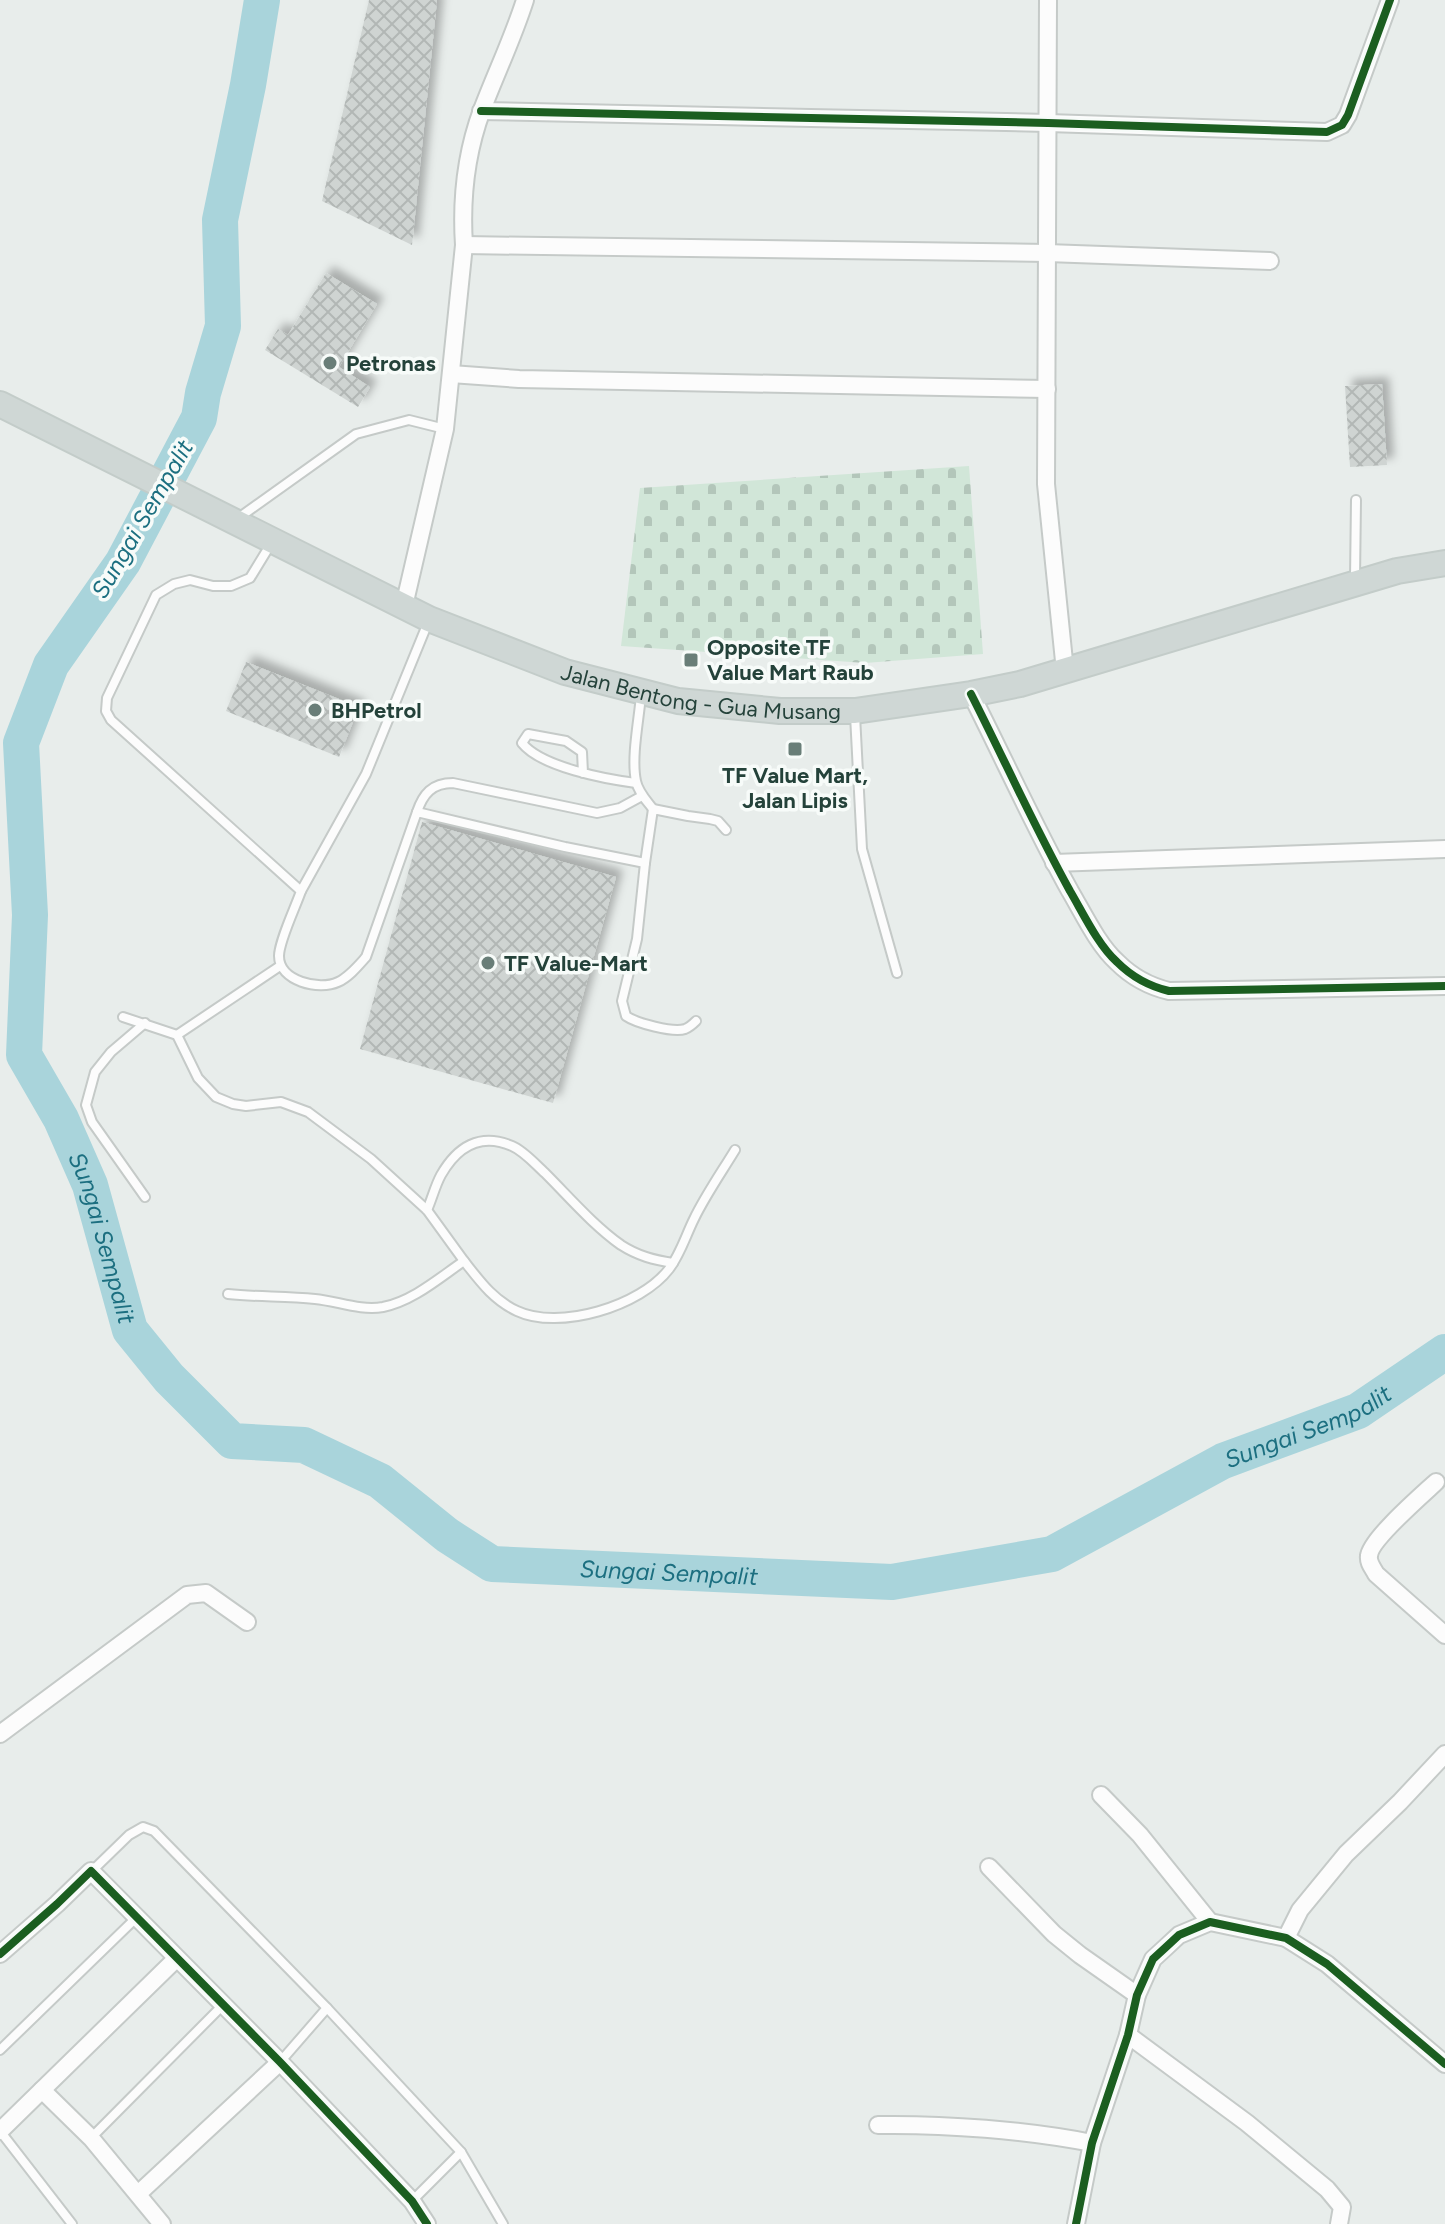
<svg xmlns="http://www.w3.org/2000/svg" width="1445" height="2224" font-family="Figtree,sans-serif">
	<defs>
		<pattern id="cemetery-stones" width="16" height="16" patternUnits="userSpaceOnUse" patternTransform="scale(2)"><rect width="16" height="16" fill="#d1e6d8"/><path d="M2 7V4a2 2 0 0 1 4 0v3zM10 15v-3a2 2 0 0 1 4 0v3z" fill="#b3c6ba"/></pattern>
		<pattern id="building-cross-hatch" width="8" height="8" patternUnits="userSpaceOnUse" patternTransform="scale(2)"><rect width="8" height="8" fill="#cfd4d2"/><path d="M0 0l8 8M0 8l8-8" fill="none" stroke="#b2b7b5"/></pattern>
		<filter id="shadow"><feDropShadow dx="7" dy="-7" stdDeviation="4" flood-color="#0004"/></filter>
	</defs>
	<rect width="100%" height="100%" fill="#e8edeb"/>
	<path fill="url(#cemetery-stones)" d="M969,466L983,654L865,663L621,646L640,488Z"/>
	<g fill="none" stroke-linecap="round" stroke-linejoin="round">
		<path stroke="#a9d4db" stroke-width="36" id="s1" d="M262,0L248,85L220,220L223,326L203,393L199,418L123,562L51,665L21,743L30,915L24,1055L61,1119L90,1185L130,1330L169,1378L232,1441L304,1445L380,1481L447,1535L492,1564L892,1582L1052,1554L1223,1461L1358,1411L1445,1352"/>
	</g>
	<g fill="url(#building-cross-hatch)" filter="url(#shadow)">
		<path d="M369,0H437L412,245L322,201Z"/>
		<path d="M326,273L377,304L339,367L370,387L358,407L265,350L278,329L288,335Z"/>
		<path d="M1382,384L1387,465L1350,467L1345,386Z"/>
		<path d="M246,662L359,707L339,757L226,711Z"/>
		<path d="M422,822L616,877L553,1103L360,1049Z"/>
	</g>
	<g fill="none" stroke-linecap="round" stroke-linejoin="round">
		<g stroke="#c5cac8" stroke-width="12">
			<g id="service">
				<path d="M237,519L356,434L409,420L445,429"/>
				<path d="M272,542L250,578L231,586H213L190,580L174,584L156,595L107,698L106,711L111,720L301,891C296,906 279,941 279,956C279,981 319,991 338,982C349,977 358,966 366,957L417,812L565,847L645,863"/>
				<path d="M1355,579L1356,500"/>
				<path d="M641,695C639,720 631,757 636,781C638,792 647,801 653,809"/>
				<path d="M855,715L862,849L897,973"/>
				<path d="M583,773L582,752L566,741L528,734L522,743C541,767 605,779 636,783"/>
				<path d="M417,812C423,794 432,783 453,783L597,813L620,808L642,796"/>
				<path d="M301,891L366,774L429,620"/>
				<path d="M123,1017L177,1035L198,1078L216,1097L233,1104L246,1106L281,1102L308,1112L371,1159L427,1210L464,1261"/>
				<path d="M696,1021C693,1024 690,1027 685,1029C673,1033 636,1023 626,1016L622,1001L637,939L645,863L653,809L688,816L710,819L718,821L726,830"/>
				<path d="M145,1023L111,1052L95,1072L86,1105L92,1122L145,1197"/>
				<path d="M177,1035L280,966"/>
				<path d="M427,1210C432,1199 435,1186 441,1175C457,1147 480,1132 512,1146C524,1151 535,1164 545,1173C570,1198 593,1225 621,1245C638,1256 654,1260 673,1263"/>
				<path d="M228,1294C257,1297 286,1296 315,1299C337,1301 360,1311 383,1307C413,1301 439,1278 464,1261C479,1280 493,1300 517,1311C559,1331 641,1306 669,1269C680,1255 686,1235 694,1219C705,1196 721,1173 735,1150"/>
				<path d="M92,1871L129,1835L143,1827L154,1831L327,2008L461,2152L503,2224"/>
				<path d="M0,2050L136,1918"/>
				<path d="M280,2062L327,2008"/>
				<path d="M0,2131L72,2224"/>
				<path d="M91,2138L223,2005"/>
				<path d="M412,2201L461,2152"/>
			</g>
		</g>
		<g stroke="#c5cac8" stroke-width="20">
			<g id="minor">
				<path d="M1048,0L1046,484L1065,671"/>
				<path d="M481,111L1048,123L1327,132L1342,125L1348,115L1390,0"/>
				<path d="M464,245L1047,253L1270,261"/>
				<path d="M451,374L519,379L1047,389"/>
				<path d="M404,606L445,429L464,245C461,199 466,153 482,110C496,73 513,38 525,0"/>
				<path d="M971,694C1004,759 1034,826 1070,891C1083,913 1098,945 1117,962C1132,977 1148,986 1169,991L1445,986"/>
				<path d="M1054,863L1445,849"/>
				<path d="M1436,1482C1422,1495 1370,1540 1369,1556C1368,1563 1373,1568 1376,1574L1445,1635"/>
				<path d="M0,1734L187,1595L206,1593L247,1622"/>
				<path d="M1101,1795L1140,1835L1210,1922"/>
				<path d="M989,1867L1054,1934L1080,1955L1137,1995"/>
				<path d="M1286,1938L1300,1910L1346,1854L1400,1802L1445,1754"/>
				<path d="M0,1954L57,1904L91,1871L280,2062L412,2201L427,2224"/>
				<path d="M1128,2035L1247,2123L1327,2189L1342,2207L1339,2224"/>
				<path d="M42,2090L91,2138L162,2224"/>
				<path d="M878,2125C946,2124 1025,2130 1092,2143"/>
				<path d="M0,2131L176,1959"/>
				<path d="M138,2194L280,2062"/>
				<path d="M1076,2224L1092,2143L1128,2035L1137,1995L1153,1959L1165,1948L1179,1935L1210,1922L1286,1938L1327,1964L1445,2064"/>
			</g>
		</g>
		<g stroke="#c3ccc9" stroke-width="28">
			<g id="primary">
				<path id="s2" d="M0,404L429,619L565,672L678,701L780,711H855L971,694L1020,684L1397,571L1445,563"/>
			</g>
		</g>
		<use href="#service" stroke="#fcfcfc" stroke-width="8"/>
		<use href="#minor" stroke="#fcfcfc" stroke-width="16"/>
		<use href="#primary" stroke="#cfd7d5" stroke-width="24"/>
		<g stroke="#f7fbf9" stroke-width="13">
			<g id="cycleway">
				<path d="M481,111L1048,123L1327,132L1342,125L1348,115L1390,0"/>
				<path d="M971,694C1004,759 1034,826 1070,891C1083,913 1098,945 1117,962C1132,977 1148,986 1169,991L1445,986"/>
				<path d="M0,1954L57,1904L91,1871L280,2062L412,2201L427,2224"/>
				<path d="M1076,2224L1092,2143L1128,2035L1137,1995L1153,1959L1165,1948L1179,1935L1210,1922L1286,1938L1327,1964L1445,2064"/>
			</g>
		</g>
		<use href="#cycleway" stroke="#1b5e20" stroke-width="8"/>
	</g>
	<g fill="#697e78" stroke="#f7fbf9" stroke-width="3">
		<circle cx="330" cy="363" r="8"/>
		<rect x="683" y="652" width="16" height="16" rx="4"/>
		<circle cx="315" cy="710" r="8"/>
		<rect x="787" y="741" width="16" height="16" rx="4"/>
		<circle cx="488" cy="963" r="8"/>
	</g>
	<g text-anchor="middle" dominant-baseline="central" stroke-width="7" stroke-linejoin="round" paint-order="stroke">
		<g font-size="22" font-weight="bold" fill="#24423a" stroke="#f7fbf9" text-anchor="start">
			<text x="346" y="363">Petronas</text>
			<text x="707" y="647">Opposite TF<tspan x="707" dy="25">Value Mart Raub</tspan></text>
			<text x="331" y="710">BHPetrol</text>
			<text x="795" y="775" text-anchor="middle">TF Value Mart,<tspan x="795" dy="25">Jalan Lipis</tspan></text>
			<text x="504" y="963">TF Value-Mart</text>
		</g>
		<g font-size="22" fill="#24423a" stroke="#f7fbf9">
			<text stroke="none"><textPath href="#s2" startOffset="764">Jalan Bentong - Gua Musang</textPath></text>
		</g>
		<g font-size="24" font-style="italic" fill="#1c6f80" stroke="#f7fbf9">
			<text transform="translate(142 519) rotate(-60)">Sungai Sempalit</text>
			<text stroke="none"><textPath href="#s1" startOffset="1310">Sungai Sempalit</textPath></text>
			<text stroke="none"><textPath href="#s1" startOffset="2702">Sungai Sempalit</textPath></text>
			<text stroke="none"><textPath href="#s1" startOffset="2030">Sungai Sempalit</textPath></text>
		</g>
	</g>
</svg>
